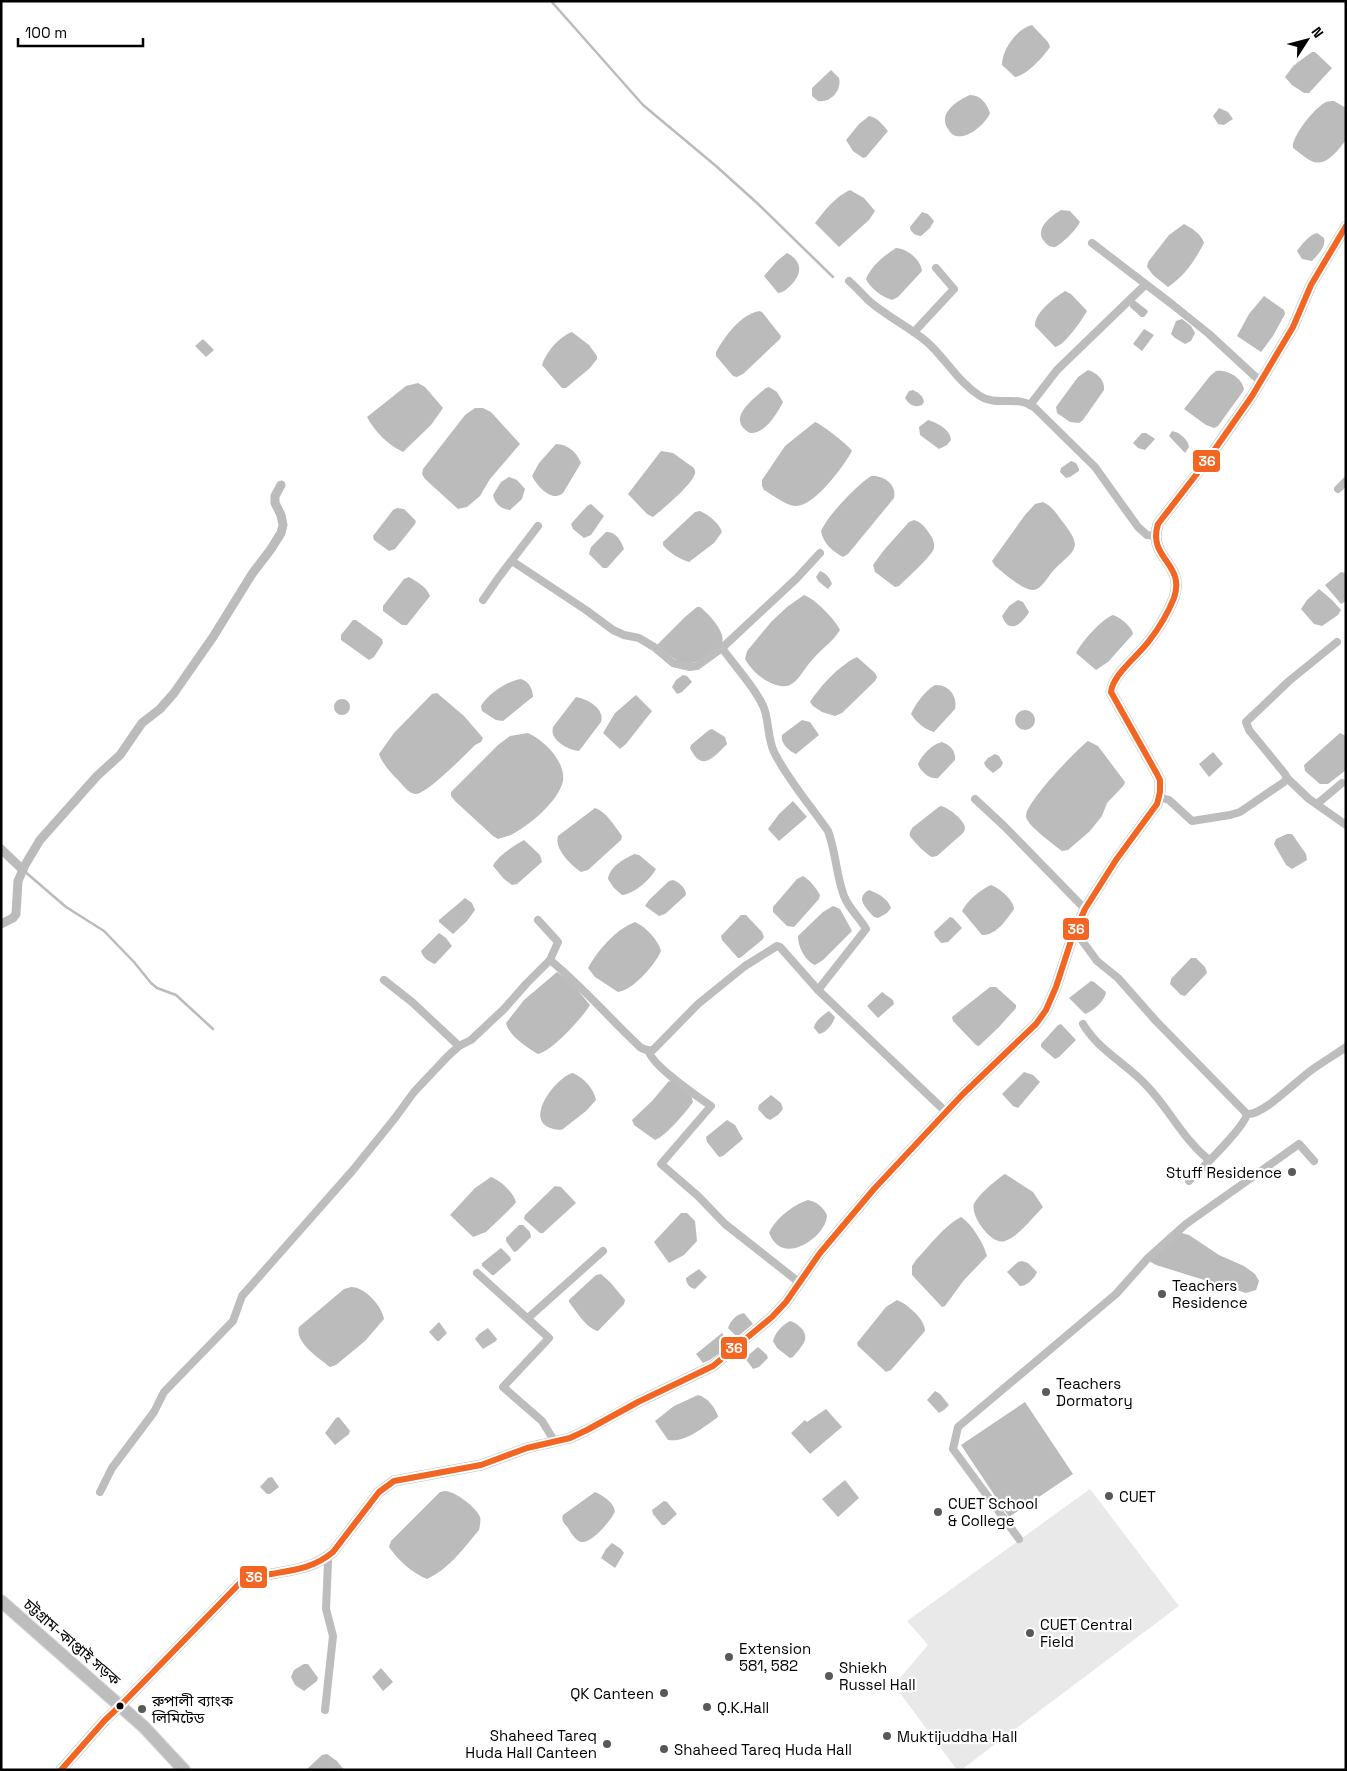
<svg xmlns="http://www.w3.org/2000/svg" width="1347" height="1771" font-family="'Space Grotesk','Noto Sans Bengali',sans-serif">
	<rect width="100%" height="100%" fill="#fff"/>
	<path fill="#e9e9e9" d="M1090,1489L1179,1606L961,1770H957L894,1685L928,1645L907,1621Z"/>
	<g fill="#bbb">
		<path d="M1032,25L1048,42L1050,47C1044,56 1026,76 1015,77L1002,65C1002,50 1016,29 1032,25Z"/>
		<path d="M1312,52H1315L1332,68L1309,93H1304L1292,85L1285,77L1294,65Z"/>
		<path d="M831,70L839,78C842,90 831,103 818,101L812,96V88Z"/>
		<path d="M970,95C981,95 987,104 990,113C986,123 969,139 956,136C952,135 950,132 948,129C937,113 958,100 970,95Z"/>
		<path d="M1334,101L1346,108V140C1339,149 1327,166 1314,162C1307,160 1299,152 1293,148C1291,137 1315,107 1326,102C1329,101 1331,101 1334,101Z"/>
		<path d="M1219,108L1228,112L1233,119L1224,125L1218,124L1213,116Z"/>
		<path d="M869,116C877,117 883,125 888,131L866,157L863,158L853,151L846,140L859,124Z"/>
		<path d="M850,190L864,198L875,211L869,220L839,247L815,223C824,211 836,196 850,190Z"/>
		<path d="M1061,210L1070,211L1080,222C1077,228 1072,233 1067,238C1063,241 1059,246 1054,247C1050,247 1046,244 1044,241C1034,229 1051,216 1061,210Z"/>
		<path d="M922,212L928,214L934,221L930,228L921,236C916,236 910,232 910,227Z"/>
		<path d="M1184,224C1193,229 1201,234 1204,243C1194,262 1185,275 1168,287L1153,275L1147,267L1148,262L1169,235Z"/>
		<path d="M1317,233L1324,238C1326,248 1318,254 1312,261L1302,259L1297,251C1302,244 1309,235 1317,233Z"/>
		<path d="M896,248C908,249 920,259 922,271L898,297L892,300C882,297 870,288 866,279C871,266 885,255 896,248Z"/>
		<path d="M787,253C802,261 803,273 791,285C787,289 784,292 778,293L764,276L777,261Z"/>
		<path d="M1065,291L1071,294L1087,311C1082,320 1064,346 1055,347L1035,326C1034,313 1054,298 1065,291Z"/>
		<path d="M1264,296L1284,310L1285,314L1273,336L1261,352L1237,336L1249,314Z"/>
		<path d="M1134,300L1147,310L1148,312L1144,317H1141L1130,307V305Z"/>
		<path d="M759,311L762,312L781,336L780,339L743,374L737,377L733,376L716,356V352C725,336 740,315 759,311Z"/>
		<path d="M1182,319L1191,326L1195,333L1191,341L1185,344L1175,338L1171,334L1176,321Z"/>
		<path d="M1144,329L1154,335L1142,351L1133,344Z"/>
		<path d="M572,332L589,345L597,356V359L590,368L566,388H562L542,365C546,352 559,337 572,332Z"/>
		<path d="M203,339L214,350L206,357L195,346Z"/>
		<path d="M1088,370C1097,373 1105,380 1104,390L1083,420L1079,423L1070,422L1057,413L1056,407L1078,377Z"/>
		<path d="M1216,371C1227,369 1243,378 1244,390L1218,426L1214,428L1206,425L1184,409L1210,376Z"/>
		<path d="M418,383L425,387L443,408L431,425L403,452C388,445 375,432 367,417L406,386Z"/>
		<path d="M769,387L777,392L783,402C777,414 765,434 750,433C725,419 753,399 766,388Z"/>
		<path d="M913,390C919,393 923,396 924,402L922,405C915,408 909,405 905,398L909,391Z"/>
		<path d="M475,408H483L491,412L520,444L490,479L480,496L467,507L458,509L425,479L422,474L423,469L465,415Z"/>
		<path d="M928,420C937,423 950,429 951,440L947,445L939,449L920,435L919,427Z"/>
		<path d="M815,422C821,424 850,446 852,451C844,466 813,508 795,506C787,506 771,494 764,490L762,486V480L785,446Z"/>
		<path d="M1172,431C1179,432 1188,439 1189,447L1185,453L1169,436Z"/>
		<path d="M1142,433H1146L1155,439L1145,450L1138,448L1133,443Z"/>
		<path d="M556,444C568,444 577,453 581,463L563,493C552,503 537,486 532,476L539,463Z"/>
		<path d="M661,451L673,453L694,468C695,471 696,472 694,476C689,487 663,509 653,517L647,514L628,494Z"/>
		<path d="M1071,461L1076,463L1079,469V471L1070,477L1066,478L1060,472L1061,468Z"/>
		<path d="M871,476C883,475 897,484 894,498L848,554L843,557C832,551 823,543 821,531C828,515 856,486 871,476Z"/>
		<path d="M509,477L517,480L525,489L522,499L510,510C501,509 495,504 493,495L501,482Z"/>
		<path d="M1043,502C1052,506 1056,513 1062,521C1085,550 1074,549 1053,571C1048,576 1042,589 1034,590C1023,591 1004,573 995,566L992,561L1025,515L1035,504Z"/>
		<path d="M591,504L604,516L591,535L584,538L573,529L571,524L587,506Z"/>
		<path d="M397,508L404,509L416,521L415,524L395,549L389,551L374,540L373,536L393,510Z"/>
		<path d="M700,511C709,515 719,523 722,532L714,543L689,562C680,559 669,553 663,545V542L695,512Z"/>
		<path d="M914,520C921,522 925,527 929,533C932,537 935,542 934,548C932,556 906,579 899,586L895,587L875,572L873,565L884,550L909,522Z"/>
		<path d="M606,532C615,531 621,540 624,549L607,568H603L589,554L591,547Z"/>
		<path d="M820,571C826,573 830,578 832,584L828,589L819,582L816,577Z"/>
		<path d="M1341,572L1346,573V601L1341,604L1325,585Z"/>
		<path d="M409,577C416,581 427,587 430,596L407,625H402L383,611V606L404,579Z"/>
		<path d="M1319,589L1332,600L1341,610L1338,615L1322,626L1314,624L1301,609L1307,600Z"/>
		<path d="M804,595C815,599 835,619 840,630C833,642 821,649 813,659C797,676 795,696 767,681C757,675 751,669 745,659L747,651L771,622L787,607Z"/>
		<path d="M1018,600L1023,602L1029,612C1022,624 1009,635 1002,616L1009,606Z"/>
		<path d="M697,607H700C708,613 729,635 721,645C718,649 712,652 708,654C702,659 695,664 687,663C675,662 666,652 657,645L685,617Z"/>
		<path d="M1113,615C1120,617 1132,627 1133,634L1108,662L1096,670L1076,653C1082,641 1101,620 1113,615Z"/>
		<path d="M353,620H356L382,639L383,643L374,657L369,660L341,640V635Z"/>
		<path d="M857,657L875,673L877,677L875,681L842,713L835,716L822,712L813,706L810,702C819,687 841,664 857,657Z"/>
		<path d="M683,675L687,676L692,682L682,692L677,694L672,687L676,680Z"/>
		<path d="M521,679C528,681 533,688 533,697L530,699L503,721L496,720L482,711L481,706C488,694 507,681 521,679Z"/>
		<path d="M935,685C948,684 958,696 955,709L934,732C924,729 917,723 911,714C915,704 926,690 935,685Z"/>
		<path d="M437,693L464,716L483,738L481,742L475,745C466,754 425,796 415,794C408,793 402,784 397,779C390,772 382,763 379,754L394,733L432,694Z"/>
		<path d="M636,695L652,711L626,744L620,749L603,733L615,713Z"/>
		<path d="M576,697C588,699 605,709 601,722L579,751C568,750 549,740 553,727Z"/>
		<circle cx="342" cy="707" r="8"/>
		<circle cx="1025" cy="720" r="10"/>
		<path d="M802,720L810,722L819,735L796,754C789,751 780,743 782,735Z"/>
		<path d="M712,729L725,737L727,744C714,757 702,773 690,748L691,745L709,730Z"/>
		<path d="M528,733C544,740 566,762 563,781C559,800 532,823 516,832C511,836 504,837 498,839L493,836L455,801L451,796V792L498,745L510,736Z"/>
		<path d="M1340,733L1346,736V770L1328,784H1320L1305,771L1304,765Z"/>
		<path d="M1088,741L1098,746L1125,782L1124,785L1107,803L1102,816L1090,831L1068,850L1062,851C1053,844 1028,826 1026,817C1023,805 1077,749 1088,741Z"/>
		<path d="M942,742C950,745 956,751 955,760L938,778C930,780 920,771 918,764C922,755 932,744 942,742Z"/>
		<path d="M1213,752L1223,764L1209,777L1199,764Z"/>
		<path d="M995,754L999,756L1003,763L1001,767L993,773L986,767L984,763L988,758Z"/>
		<path d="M793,801L807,817L779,841L768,829L779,814Z"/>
		<path d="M940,806C948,807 963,819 965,827C965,830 964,832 962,834L937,856L932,857C927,855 913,841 910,836C909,832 911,831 912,828Z"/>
		<path d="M595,808C606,811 615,827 622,836L621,840L588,870L581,872C571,865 554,849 558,836Z"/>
		<path d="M1287,834H1292L1306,854L1307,860L1292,869L1286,865L1274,844L1276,839Z"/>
		<path d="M524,840L540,855L542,862L517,884L512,885L504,879L493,866C498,855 514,846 524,840Z"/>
		<path d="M634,854L639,855L656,869C650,880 634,894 622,895L614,888L608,879C610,866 623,860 634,854Z"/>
		<path d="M803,876C811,881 815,887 820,895L819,899L794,927L787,926L773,912V907L797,879Z"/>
		<path d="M673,880C679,882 686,888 686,895L665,914L659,916L645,906L649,900L669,881Z"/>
		<path d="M991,885C999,888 1014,900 1014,909C1007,919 996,936 982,935L962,911C968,900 980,890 991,885Z"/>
		<path d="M869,890C879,894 887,898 891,908L887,913L878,918L874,917C867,909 854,898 869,890Z"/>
		<path d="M465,898L472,903L475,910L467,921L453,934L439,922V920Z"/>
		<path d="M833,906L840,909L852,931L823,960L815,965C805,961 798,947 798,936L823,912Z"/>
		<path d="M741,915H746L762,932L764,937L762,940L740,958H738L722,940L721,936Z"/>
		<path d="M950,917L953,918L962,928L948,942L941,943L935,936L934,932Z"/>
		<path d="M635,922C646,927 658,940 661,951C655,965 633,990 618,992L595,977L588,968C598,950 615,930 635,922Z"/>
		<path d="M439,933L446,938L452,946L435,964C429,962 423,958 421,951Z"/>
		<path d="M1191,958H1196L1205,967L1207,973L1185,996L1181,995L1170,984L1171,979Z"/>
		<path d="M557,972L571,982L590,1005C583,1017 552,1051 538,1054C528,1048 508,1035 506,1023L524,1000Z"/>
		<path d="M1091,981L1094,982L1106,992C1105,1001 1093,1011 1085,1014L1069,998Z"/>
		<path d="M990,987H996L1016,1005V1008L999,1027L979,1046L976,1045L953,1021L952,1017Z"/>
		<path d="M882,992L893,1000L894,1004L878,1018L867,1006Z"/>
		<path d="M829,1011L835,1017C833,1024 826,1033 819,1034L814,1028C815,1021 823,1015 829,1011Z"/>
		<path d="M1061,1024L1076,1040L1059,1057L1055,1059L1041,1047V1044L1058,1025Z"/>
		<path d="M1024,1072L1033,1075L1040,1082L1018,1108L1013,1106L1002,1094Z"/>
		<path d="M573,1073C584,1078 594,1089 596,1100L586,1111L563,1129C558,1131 553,1129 548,1127C525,1116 559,1075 573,1073Z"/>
		<path d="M669,1081L672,1082L691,1095L693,1102C686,1112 666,1136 655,1140L634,1125L632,1120L652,1101Z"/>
		<path d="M771,1095L781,1103L783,1109L778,1115L770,1120L766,1118L758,1109L759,1105Z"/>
		<path d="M727,1120L735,1125L743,1139L723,1156L719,1157L707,1142L706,1137Z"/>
		<path d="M1005,1174L1033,1192L1043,1207C1032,1218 1020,1235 1005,1241C992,1246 970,1216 974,1204C978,1195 997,1179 1005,1174Z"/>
		<path d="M491,1177C501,1181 513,1192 516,1202L513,1206L486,1232L473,1237L450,1215L475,1188Z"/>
		<path d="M555,1186L561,1187L576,1203L543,1233H540L524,1219L525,1215Z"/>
		<path d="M808,1200C817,1202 823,1207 827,1215C827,1233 796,1257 779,1246C774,1243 771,1237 769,1233C776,1218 793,1205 808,1200Z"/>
		<path d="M681,1213H687L695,1221L697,1241L684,1255L669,1263L654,1242Z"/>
		<path d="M961,1217C972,1224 984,1244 987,1256L964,1280L945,1306L942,1307L912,1275V1266L916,1260C929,1246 944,1226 961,1217Z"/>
		<path d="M519,1225H523L530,1232L531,1237L517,1251L514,1252L506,1241V1238Z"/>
		<path d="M1182,1233L1189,1235L1219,1255L1244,1266L1255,1274L1259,1281L1256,1290L1246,1293L1156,1265L1149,1261L1177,1234Z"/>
		<path d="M501,1248L510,1257L511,1260L494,1275H492L482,1266V1263Z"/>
		<path d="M1022,1261L1028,1263L1037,1272C1035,1278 1027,1286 1020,1286L1007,1272L1018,1262Z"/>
		<path d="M699,1269L707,1277L695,1289C690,1288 686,1284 686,1278Z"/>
		<path d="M601,1274L610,1282L625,1300L624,1304L598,1331C587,1329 576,1311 569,1302V1300L596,1275Z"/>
		<path d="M351,1287C365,1287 382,1306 384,1319L365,1341L336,1365L330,1367C320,1359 294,1342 299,1327L344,1289Z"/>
		<path d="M897,1300C907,1304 925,1319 925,1331L891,1370L886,1372L858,1346L857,1343L886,1307Z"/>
		<path d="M744,1313L753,1324L737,1337L728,1328C730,1321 737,1314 744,1313Z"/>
		<path d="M790,1321C794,1322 797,1324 800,1327C812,1338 801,1347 793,1357L790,1358L777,1348L773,1341C775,1333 782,1325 790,1321Z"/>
		<path d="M439,1322L447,1333L439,1341H437L429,1332Z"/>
		<path d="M488,1328L497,1339L496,1341L483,1349L475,1339L479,1334Z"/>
		<path d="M722,1333L731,1345L710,1360L703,1363L696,1354Z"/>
		<path d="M758,1347L767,1355L768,1358L759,1367L753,1369L745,1358Z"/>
		<path d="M935,1391L940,1394L949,1405L944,1410L939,1413L927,1400Z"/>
		<path d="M698,1395C708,1398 714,1406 718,1416L717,1418C703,1427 686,1443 668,1440L655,1421L674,1406Z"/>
		<path d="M1025,1402L1073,1474L1009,1517L961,1445Z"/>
		<path d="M826,1409L842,1427L810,1454L791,1433L805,1420L807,1422Z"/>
		<path d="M339,1417L350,1431L349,1434L335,1445L325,1433L336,1418Z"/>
		<path d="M272,1477L279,1487L270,1494H267L260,1487L268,1478Z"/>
		<path d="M845,1480L859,1498L838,1517L822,1499Z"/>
		<path d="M445,1491C455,1491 477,1508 480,1517C481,1521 480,1525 479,1530C464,1548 449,1569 427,1579C412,1573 398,1560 389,1547L391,1541L440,1492Z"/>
		<path d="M595,1492C604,1496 613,1502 615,1511C612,1520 591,1544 581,1542C576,1541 571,1533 568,1528C564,1523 561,1521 563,1515Z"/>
		<path d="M664,1501L667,1502L677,1514L665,1525H662L653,1514L652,1510Z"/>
		<path d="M612,1543L621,1549L624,1553L615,1568L601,1558L606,1549Z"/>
		<path d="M304,1664H308L318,1678L317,1681L304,1691L295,1685L291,1677L294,1670Z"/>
		<path d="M381,1668L393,1682L383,1691L372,1677Z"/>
		<path d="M327,1754L337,1761L344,1770H306L322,1755Z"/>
	</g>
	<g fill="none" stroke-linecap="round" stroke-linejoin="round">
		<g stroke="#bbb" stroke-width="2.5">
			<path d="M551,1L643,105L716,166L757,203L833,277"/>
			<path d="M23,870L66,907L104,931L134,962L151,983L157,988L176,995L213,1029"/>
		</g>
		<g stroke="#bbb" stroke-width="9">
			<path d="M1,849L23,870"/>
			<path d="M1,924L13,918L16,914L18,881L25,865L40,840L97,776L120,755L142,723L160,709L174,693L213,637L252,574L271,549L281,533L283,525L281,515L275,503V496L281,485"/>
		</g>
		<g stroke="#dbdbdb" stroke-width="14">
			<path id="primary" d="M1,1601L144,1727L184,1770"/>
		</g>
		<g stroke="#bdbdbd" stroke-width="8">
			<path d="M1092,243L1173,305L1209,334L1261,382"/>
			<path d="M849,281C856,287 862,294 868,300C886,316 909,327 927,342C946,359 958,382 980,396C997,407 1017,394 1035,408L1095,467L1138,527L1147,535L1155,536"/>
			<path d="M914,332L954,289L936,268"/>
			<path d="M1030,405L1057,370L1145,285"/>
			<path d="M1338,489L1346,481"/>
			<path d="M512,561L586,610L613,630L624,635L639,638L654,647L673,663L690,667L697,666L722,648L797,578L820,553"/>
			<path d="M483,600L499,577L538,526"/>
			<path d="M722,648C734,665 759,692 765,711C769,725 768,739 774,752C788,780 810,805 828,831C836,852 836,875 844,896C849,909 860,918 866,929L818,990"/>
			<path d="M1287,778L1309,799L1346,825"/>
			<path d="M1159,797L1169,800L1192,821L1230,815L1240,812L1284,782L1287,778L1285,774L1249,730L1246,722L1289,681L1337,642"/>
			<path d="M975,799L1004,826L1085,909"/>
			<path d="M1317,804L1342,783"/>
			<path d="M1075,931L1097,961L1118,978L1156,1021L1247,1114C1263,1116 1298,1079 1313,1069C1324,1061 1335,1055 1346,1047"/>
			<path d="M550,960C583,987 609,1018 640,1047C644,1050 647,1051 653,1050L698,1004L745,966L777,946L780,947L818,990L946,1112"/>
			<path d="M384,980L412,1002L459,1046"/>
			<path d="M1083,1024C1098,1050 1127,1064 1147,1086C1170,1110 1182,1138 1209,1160"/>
			<path d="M649,1051C651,1065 697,1096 711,1106L661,1164L698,1196L725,1224L800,1283"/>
			<path d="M1189,1181C1201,1169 1244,1128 1247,1114"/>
			<path d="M477,1273L549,1338L503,1387L542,1421L555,1442"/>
			<path d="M528,1318L603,1251"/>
			<path d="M100,1492L112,1468L154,1412L164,1392L233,1321L242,1296L353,1170L395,1118L414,1092L447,1057L459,1046L471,1040L504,1009L526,984L550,960L558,942L538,920"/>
			<path d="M1019,1539L953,1449L958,1427L1116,1294L1148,1258L1186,1224L1299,1144L1314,1161"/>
			<path d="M325,1710L333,1636L326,1609L328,1562L326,1558"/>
		</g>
		<path stroke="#c0c0c0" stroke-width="11" d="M61,1770L105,1720L120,1706L240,1583C250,1576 260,1576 271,1574C294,1570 314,1568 333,1552L379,1492L394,1481L481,1465L527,1448L570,1438L587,1430L638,1402L713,1366L772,1317L786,1302L820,1253L874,1189L962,1095L1036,1024L1046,1010L1056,987L1072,938L1085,909L1116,860L1157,804L1160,792V780L1157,774L1111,692C1113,674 1138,656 1149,641C1159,628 1168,613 1174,598C1186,563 1147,559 1158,524L1206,462L1252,396L1293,327L1311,285L1346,226"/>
		<use href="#primary" stroke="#bdbdbd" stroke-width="12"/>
		<g stroke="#fff" stroke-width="10">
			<path id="bus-1" d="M61,1770L105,1720L120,1706L240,1583C250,1576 260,1576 271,1574C294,1570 314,1568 333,1552L379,1492L394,1481L481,1465L527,1448L570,1438L587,1430L638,1402L713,1366L772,1317L786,1302L820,1253L874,1189L962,1095L1036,1024L1046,1010L1056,987L1072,938L1085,909L1116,860L1157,804L1160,792V780L1157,774L1111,692C1113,674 1138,656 1149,641C1159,628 1168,613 1174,598C1186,563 1147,559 1158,524L1206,462L1252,396L1293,327L1311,285L1346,226"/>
		</g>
		<use href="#bus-1" stroke="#f26522" stroke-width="6"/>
	</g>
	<g fill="#595959" stroke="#fff" stroke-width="2">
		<circle cx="1292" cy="1172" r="5"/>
		<circle cx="1162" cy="1294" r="5"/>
		<circle cx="1046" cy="1392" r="5"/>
		<circle cx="1109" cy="1496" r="5"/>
		<circle cx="938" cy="1512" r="5"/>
		<circle cx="1030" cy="1633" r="5"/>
		<circle cx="729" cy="1657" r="5"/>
		<circle cx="829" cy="1676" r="5"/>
		<circle cx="664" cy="1693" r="5"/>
		<circle cx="707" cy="1707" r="5"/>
		<circle cx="142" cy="1709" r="5"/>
		<circle cx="887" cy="1736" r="5"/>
		<circle cx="607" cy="1744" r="5"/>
		<circle cx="664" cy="1749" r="5"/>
	</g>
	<circle fill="#000" stroke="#fff" stroke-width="2" cx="120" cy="1706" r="4.5"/>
	<g text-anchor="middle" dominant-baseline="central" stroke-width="4.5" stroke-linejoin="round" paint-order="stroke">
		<g font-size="15" fill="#000" stroke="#fff" text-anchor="start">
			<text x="1282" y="1172" text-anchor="end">Stuff Residence</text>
			<text x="1172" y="1285">Teachers<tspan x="1172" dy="17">Residence</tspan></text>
			<text x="1056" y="1383">Teachers<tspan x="1056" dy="17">Dormatory</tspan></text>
			<text x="1119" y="1496">CUET</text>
			<text x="948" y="1503">CUET School<tspan x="948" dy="17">&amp; College</tspan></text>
			<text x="1040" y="1624">CUET Central<tspan x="1040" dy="17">Field</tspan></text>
			<text x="739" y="1648">Extension<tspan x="739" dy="17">581, 582</tspan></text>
			<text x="839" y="1667">Shiekh<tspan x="839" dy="17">Russel Hall</tspan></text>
			<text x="654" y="1693" text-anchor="end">QK Canteen</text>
			<text x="152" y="1700">রুপালী ব্যাংক<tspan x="152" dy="17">লিমিটেড</tspan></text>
			<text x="717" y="1707">Q.K.Hall</text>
			<text x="597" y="1735" text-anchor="end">Shaheed Tareq<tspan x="597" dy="17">Huda Hall Canteen</tspan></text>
			<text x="897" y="1736">Muktijuddha Hall</text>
			<text x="674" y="1749">Shaheed Tareq Huda Hall</text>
		</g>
		<g font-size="15" fill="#000" stroke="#fff">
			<text transform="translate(72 1642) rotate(41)">চট্টগ্রাম-কাপ্তাই সড়ক</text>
		</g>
	</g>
	<g stroke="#fff" stroke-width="2">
		<rect x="1192" y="449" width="29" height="24" rx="5" fill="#f26522"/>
		<rect x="1062" y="917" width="28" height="24" rx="5" fill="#f26522"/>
		<rect x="720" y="1336" width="28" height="24" rx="5" fill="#f26522"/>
		<rect x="239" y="1565" width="29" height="24" rx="5" fill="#f26522"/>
	</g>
	<g font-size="14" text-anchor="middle" font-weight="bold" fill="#fff">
		<text x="1207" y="466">36</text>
		<text x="1076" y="934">36</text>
		<text x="734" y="1353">36</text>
		<text x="254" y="1582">36</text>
	</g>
	<rect width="1347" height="1771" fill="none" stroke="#000000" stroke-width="5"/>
	<g transform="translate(1307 40) rotate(54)" stroke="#ffffff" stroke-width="4" paint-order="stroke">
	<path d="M0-4L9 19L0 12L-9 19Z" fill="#000000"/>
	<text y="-8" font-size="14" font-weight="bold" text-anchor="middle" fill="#000000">N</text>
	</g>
	<path d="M18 38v8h125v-8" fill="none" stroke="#000000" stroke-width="2.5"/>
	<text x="25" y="38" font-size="15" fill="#000000" stroke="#ffffff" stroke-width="4" paint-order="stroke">100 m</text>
</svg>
